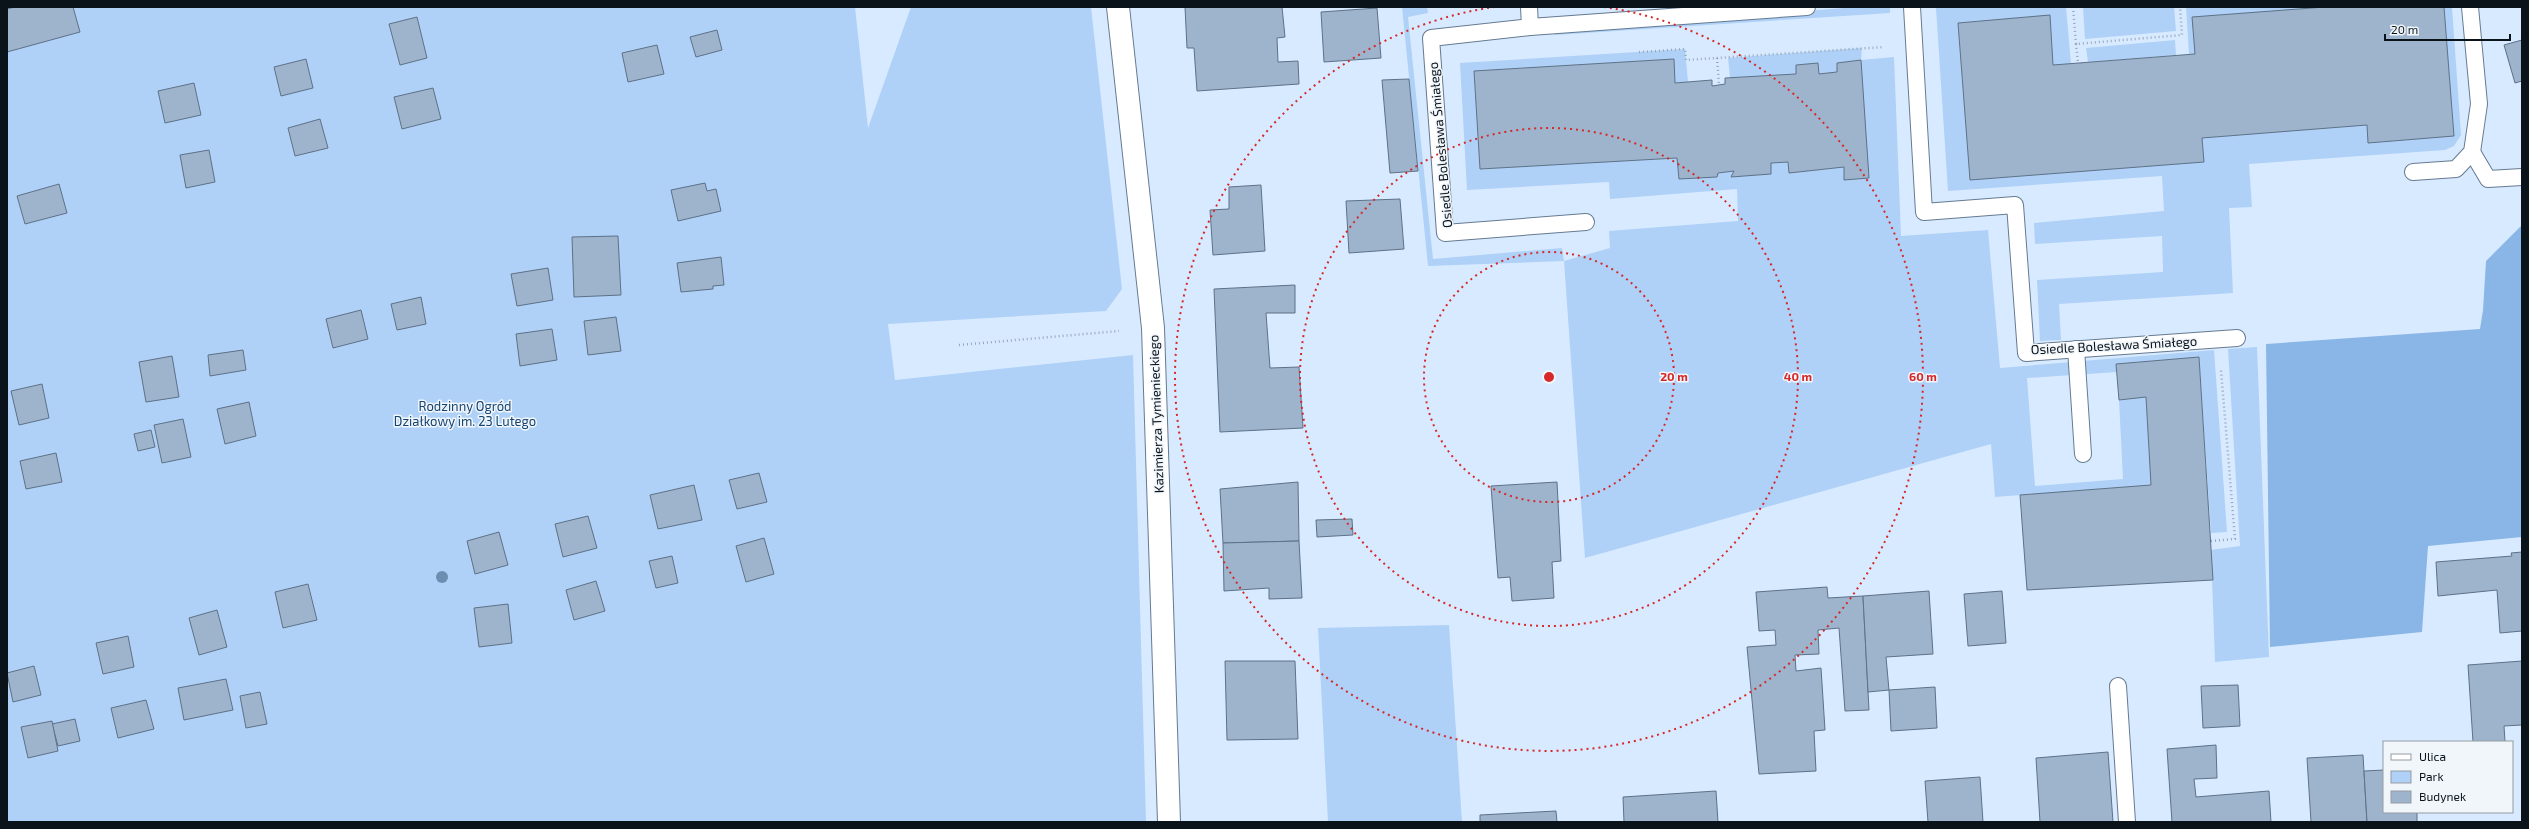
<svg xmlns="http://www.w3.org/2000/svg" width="2529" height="829" font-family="'Exo 2',sans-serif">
	<rect width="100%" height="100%" fill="#d8eaff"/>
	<g fill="#afd1f7">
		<path d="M7,7H855L868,128L911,7H1091L1122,289L1106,311L888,324L895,380L1133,355L1146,822H7Z"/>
		<path d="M1402,7H1427L1428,13L1408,17L1433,259L1562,248L1564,261L1610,248L1609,231L1738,221L1737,189L1610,199L1609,182L1467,190L1460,63L1685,49L1688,82L1675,83L1673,59L1474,71L1480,169L1677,158L1679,179L1717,177L1718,173L1734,171L1732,176L1771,174V163L1788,162L1789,173L1844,167V180L1861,60L1837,63V72L1819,74L1818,63L1796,65V74L1730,78L1728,58L1862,48L1861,60L1894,57L1901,236L1988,230L2000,368L2214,350L2227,532L2211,533L2199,357L2116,364L2117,372L2027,378L2035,486L2123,479L2119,400L2146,397L2151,485L1995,497L1991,444L1585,558L1564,261L1428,266Z"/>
		<path d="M1858,7H1890V13L1555,35L1553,30Z"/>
		<path d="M2066,7L2071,64L2053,65L2050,16L1958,23L1970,180L2203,162L2202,138L2367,125L2368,143L2454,136L2444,7H2452L2461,135L2454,146L2445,150L2249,164L2252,207L2229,208L2233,293L2059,304L2061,340L2040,341L2037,280L2163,272L2162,236L2035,244L2034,223L2164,211L2162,176L1948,191L1936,8Z"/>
		<path d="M2083,7H2174L2176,31L2085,39Z"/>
		<path d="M2186,7H2325L2195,54H2189Z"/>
		<path d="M2175,40L2176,55L2088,62L2086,48Z"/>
		<path d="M2257,347L2269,657L2215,662L2211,550L2240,546L2228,349Z"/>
		<path d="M1449,625L1462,822H1328L1318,628Z"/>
	</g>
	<path fill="#8ab6e7" d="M2522,225V537L2428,546L2422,632L2270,647L2266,344L2480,329L2483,310L2486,261Z"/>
	<g fill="#9eb4cd" stroke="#5d7187">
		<path d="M15,7H73L80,32L7,52V9Z"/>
		<path d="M1185,7H1282L1285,37L1277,38L1278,62L1298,61L1299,84L1197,91L1194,48H1187Z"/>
		<path d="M2325,7H2444L2454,136L2368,143L2367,125L2202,138L2204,162L1970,180L1958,23L2050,15L2053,65L2195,54L2192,17Z"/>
		<path d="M1377,8L1381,58L1324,62L1321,12Z"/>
		<path d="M417,17L427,58L400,65L389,24Z"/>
		<path d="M717,30L722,50L696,57L690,37Z"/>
		<path d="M2522,40V81L2515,83L2504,45Z"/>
		<path d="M657,45L664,74L628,82L622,53Z"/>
		<path d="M306,59L313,88L281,96L274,67Z"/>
		<path d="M1674,59L1675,83L1712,80V86L1725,84V78L1796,74V65L1818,63L1819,74L1837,72V63L1861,60L1869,178L1844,180V167L1789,173L1788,162L1771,163V174L1731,177L1734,171L1718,173L1717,177L1679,179L1677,158L1480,169L1474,71Z"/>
		<path d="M1409,79L1418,171L1390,173L1382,80Z"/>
		<path d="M194,83L201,115L165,123L158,91Z"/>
		<path d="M433,88L441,119L402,129L394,97Z"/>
		<path d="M320,119L328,148L295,156L288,128Z"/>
		<path d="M209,150L215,182L186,188L180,155Z"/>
		<path d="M705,183L707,191L716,189L721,211L678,221L671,190Z"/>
		<path d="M59,184L67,213L25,224L17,196Z"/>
		<path d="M1261,185L1265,251L1213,255L1210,210L1229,209V187Z"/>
		<path d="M1400,199L1404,249L1349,253L1346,201Z"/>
		<path d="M618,236L621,295L574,297L572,237Z"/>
		<path d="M721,257L724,285L713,286V289L681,292L677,263Z"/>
		<path d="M548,268L553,300L517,306L511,274Z"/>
		<path d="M1295,285V313H1266L1270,368L1299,367L1303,428L1220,432L1214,289Z"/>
		<path d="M421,297L426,324L397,330L391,304Z"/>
		<path d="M361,310L368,339L333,348L326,319Z"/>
		<path d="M616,317L621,351L588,355L584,321Z"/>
		<path d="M552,329L557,360L520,366L516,334Z"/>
		<path d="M243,350L246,370L210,376L208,355Z"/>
		<path d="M172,356L179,397L146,402L139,362Z"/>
		<path d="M2199,357L2213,580L2027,590L2020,495L2151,485L2146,397L2119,400L2116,364Z"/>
		<path d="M42,384L49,418L19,425L11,391Z"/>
		<path d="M249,402L256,436L225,444L217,409Z"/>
		<path d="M183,419L191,457L162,463L154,425Z"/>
		<path d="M151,430L155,447L138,451L134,434Z"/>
		<path d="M56,453L62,482L26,489L20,461Z"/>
		<path d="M759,473L767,502L737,509L729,480Z"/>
		<path d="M1298,482L1299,541L1223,543L1220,489Z"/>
		<path d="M1557,482L1561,561L1552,562L1554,598L1512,601L1510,577L1498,578L1491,486Z"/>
		<path d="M694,485L702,520L658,529L650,495Z"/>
		<path d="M588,516L597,548L563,557L555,524Z"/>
		<path d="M1352,519L1353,535L1317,537L1316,520Z"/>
		<path d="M499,532L508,565L475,574L467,541Z"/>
		<path d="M764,538L774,574L746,582L736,546Z"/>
		<path d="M1299,541L1302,598L1269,599V588L1224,591L1223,543Z"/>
		<path d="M2522,552V631L2500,633L2497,590L2438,596L2436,562L2512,556L2511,553Z"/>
		<path d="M672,556L678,583L656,588L649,561Z"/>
		<path d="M596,581L605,611L574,620L566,590Z"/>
		<path d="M308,584L317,620L283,628L275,592Z"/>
		<path d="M1827,587L1828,598L1863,596L1869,710L1845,711L1839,628L1818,630L1819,654L1795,655L1796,671L1821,668L1825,730L1814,731L1816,771L1759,774L1747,647L1776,645L1775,630L1759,631L1756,592Z"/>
		<path d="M1929,591L1933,654L1886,657L1889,690L1868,692L1863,596Z"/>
		<path d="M2002,591L2006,643L1968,646L1964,594Z"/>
		<path d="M508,604L512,643L479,647L474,608Z"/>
		<path d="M217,610L227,647L199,655L189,618Z"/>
		<path d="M128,636L134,667L103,674L96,643Z"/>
		<path d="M1225,661H1295L1298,739L1227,740Z"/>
		<path d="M2522,661V725L2504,726L2505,742H2473L2468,665Z"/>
		<path d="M34,666L41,695L13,702L7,673Z"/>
		<path d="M226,679L233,710L184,720L178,688Z"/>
		<path d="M2238,685L2240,726L2203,728L2201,686Z"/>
		<path d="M1935,687L1937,728L1891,731L1889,690Z"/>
		<path d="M260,692L267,724L246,728L240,696Z"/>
		<path d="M146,700L154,729L118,738L111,708Z"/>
		<path d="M75,719L80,741L58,746L52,724Z"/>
		<path d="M52,721L58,751L28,758L21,727Z"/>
		<path d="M2216,745L2217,778L2194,779L2196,797L2269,791L2271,822H2172L2167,749Z"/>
		<path d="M2108,752L2113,822H2040L2036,758Z"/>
		<path d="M2363,755L2367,822H2311L2307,758Z"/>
		<path d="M2384,770V812H2417V822H2367L2364,771Z"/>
		<path d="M1980,777L1983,822H1928L1925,781Z"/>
		<path d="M1716,791L1718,822H1624L1623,797Z"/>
		<path d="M1556,811L1557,822H1480V815Z"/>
	</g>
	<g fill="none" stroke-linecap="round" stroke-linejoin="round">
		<g stroke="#657a91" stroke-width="18">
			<g id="service">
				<path d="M1529,7L1530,27"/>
				<path d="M1912,7L1924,212L2015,205L2026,353L2237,338"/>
				<path d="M2472,152L2488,179L2522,177"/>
				<path d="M2413,172L2456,169L2472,152L2479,104L2470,7"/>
				<path d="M1586,222L1445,233L1431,38L1530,27L1807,7"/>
				<path d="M2076,349L2083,454"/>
				<path d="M2118,686L2127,822"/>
			</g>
		</g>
		<g stroke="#657a91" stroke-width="24">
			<path id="minor" d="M1118,7L1153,328L1169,822"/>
		</g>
		<g stroke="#98a7b8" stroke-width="2.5" stroke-dasharray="1 3" stroke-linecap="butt">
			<path d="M2073,7L2076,44L2182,35L2180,7"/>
			<path d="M2076,44L2078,63"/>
			<path d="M1639,52L1685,49L1686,60L1884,47"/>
			<path d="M1717,58L1719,85"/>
			<path d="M959,345L1119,331"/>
			<path d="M2211,541L2235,539L2221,370"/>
		</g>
		<use href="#service" stroke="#fff" stroke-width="16"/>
		<use href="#minor" stroke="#fff" stroke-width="22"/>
	</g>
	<circle fill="#6c8eb0" cx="442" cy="577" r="6"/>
	<g fill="none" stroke="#d62828" stroke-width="2" stroke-dasharray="2 4">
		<circle cx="1549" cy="377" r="125"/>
		<circle cx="1549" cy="377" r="249"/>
		<path d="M1604 7A374 374 0 1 1 1494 7"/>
	</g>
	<g text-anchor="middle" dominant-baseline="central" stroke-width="3" stroke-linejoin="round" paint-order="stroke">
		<g font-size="13" fill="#0a121a" stroke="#f1f6fb">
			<text transform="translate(1440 145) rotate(-95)">Osiedle Bolesława Śmiałego</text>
			<text transform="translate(2114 345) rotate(-3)">Osiedle Bolesława Śmiałego</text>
			<text transform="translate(1156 414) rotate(-92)">Kazimierza Tymienieckiego</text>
		</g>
		<g font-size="13" fill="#144370" stroke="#f1f6fb">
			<text x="465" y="406">Rodzinny Ogród<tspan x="465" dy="15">Działkowy im. 23 Lutego</tspan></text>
		</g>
	</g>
	<circle cx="1549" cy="377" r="6" fill="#d62828" stroke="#f1f6fb" stroke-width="2"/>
	<g font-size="12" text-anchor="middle" font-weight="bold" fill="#d62828" stroke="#f1f6fb" stroke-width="3" stroke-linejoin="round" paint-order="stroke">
		<text x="1674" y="381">20 m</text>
		<text x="1798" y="381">40 m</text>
		<text x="1923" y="381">60 m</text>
	</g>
	<rect width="2529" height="829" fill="none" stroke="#0a121a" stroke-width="16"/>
	<rect x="2383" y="741" width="130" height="72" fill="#f1f6fb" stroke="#959ba1"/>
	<rect x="2391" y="754" width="20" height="6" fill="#ffffff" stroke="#959ba1"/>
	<text x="2419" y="761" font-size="12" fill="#0a121a">Ulica</text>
	<rect x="2391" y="771" width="20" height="12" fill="#afd1f7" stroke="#959ba1"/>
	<text x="2419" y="781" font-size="12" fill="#0a121a">Park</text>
	<rect x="2391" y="791" width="20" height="12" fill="#9eb4cd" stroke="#959ba1"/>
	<text x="2419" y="801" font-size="12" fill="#0a121a">Budynek</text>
	<path d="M2385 34v6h125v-6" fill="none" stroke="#0a121a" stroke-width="2"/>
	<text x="2391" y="34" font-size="12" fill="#0a121a" stroke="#f1f6fb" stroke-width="3" paint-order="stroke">20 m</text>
</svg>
